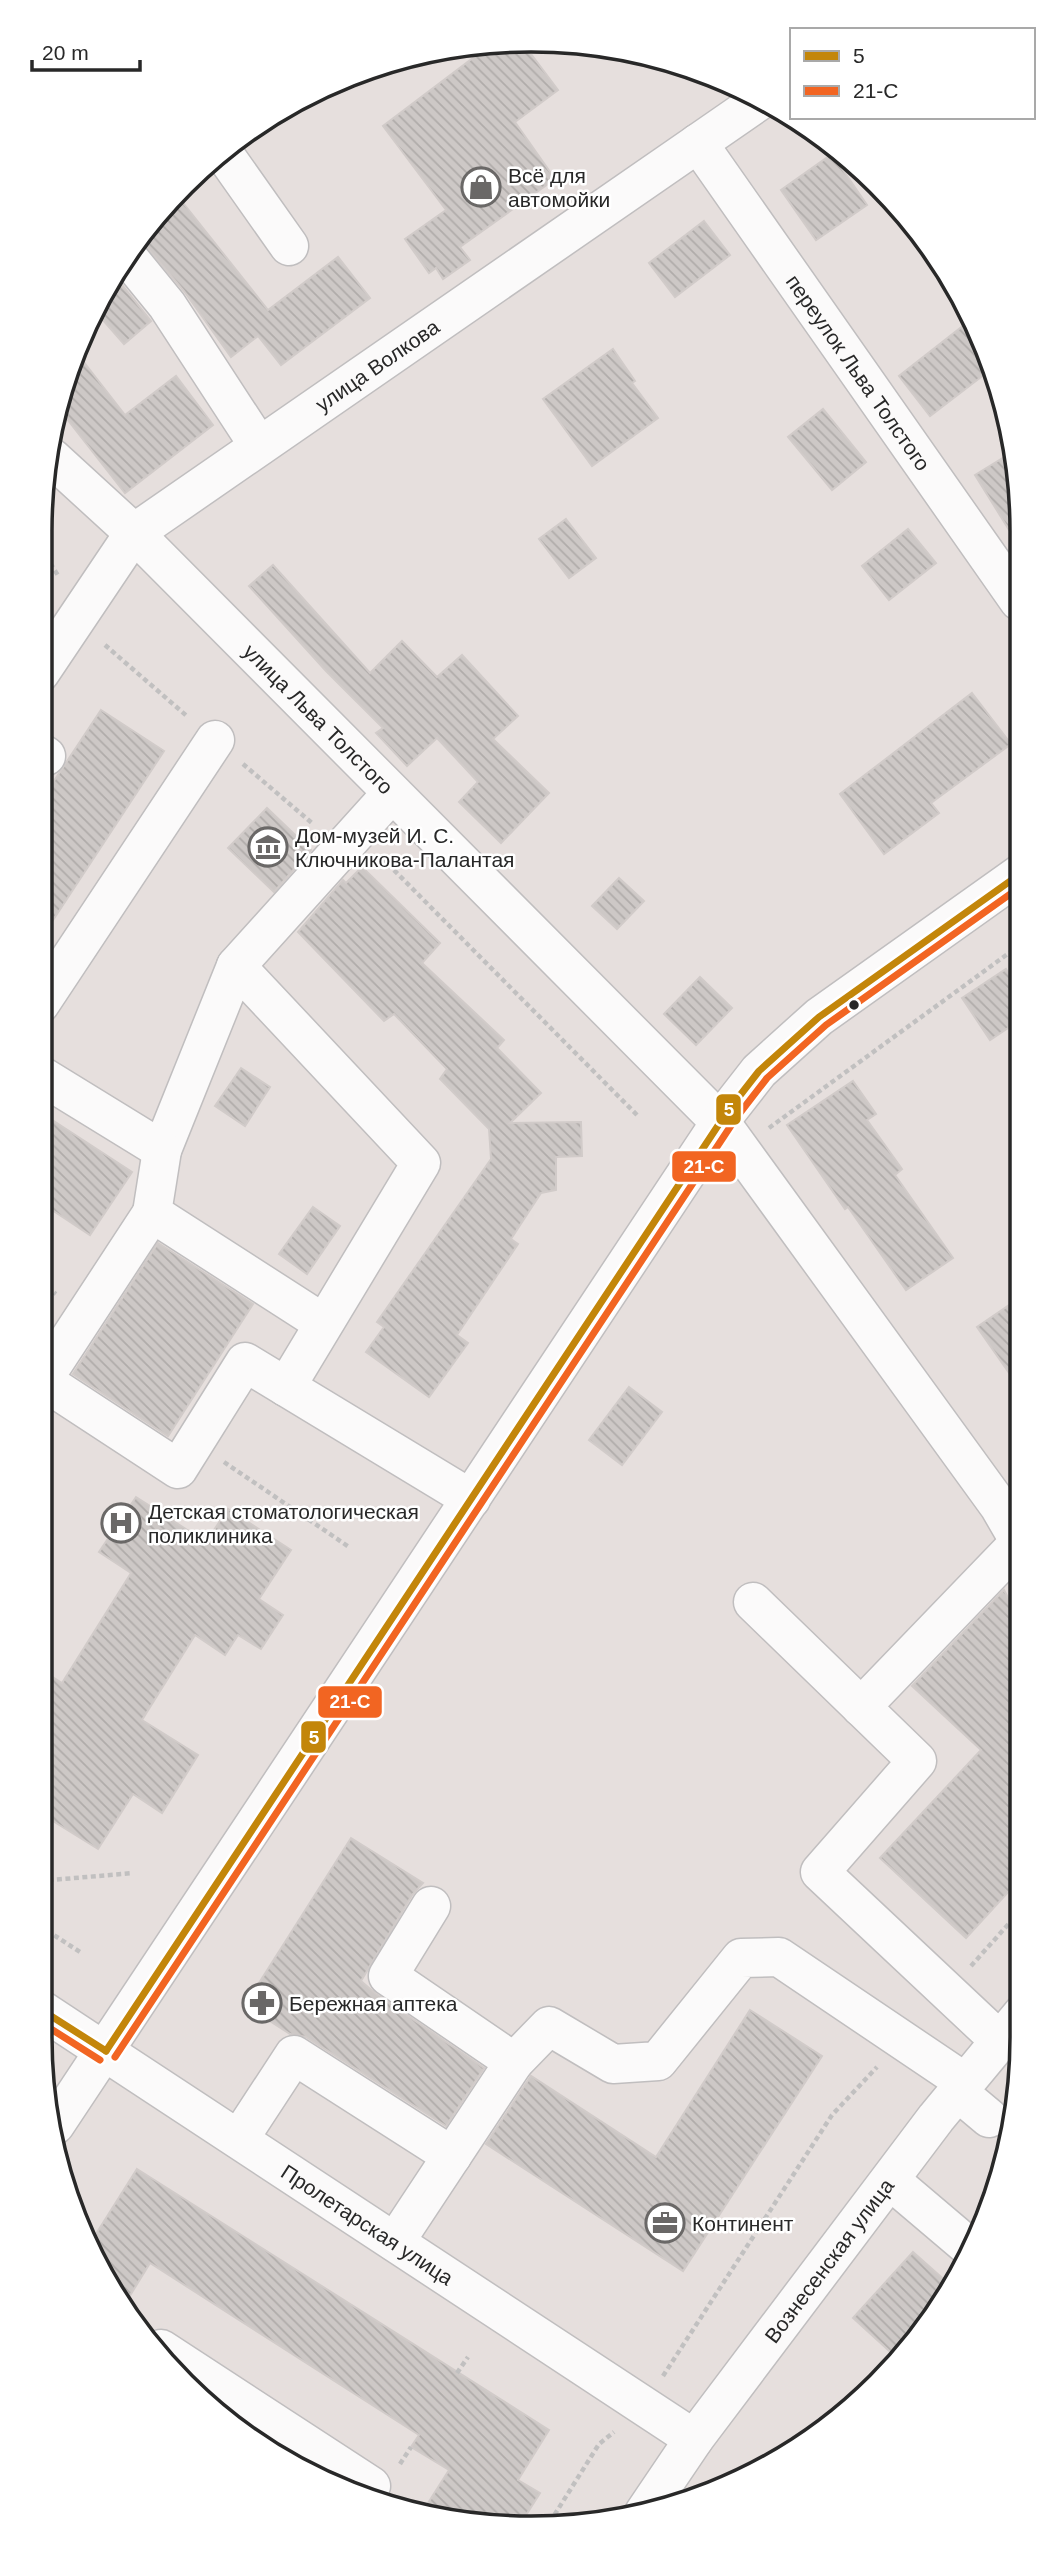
<svg xmlns="http://www.w3.org/2000/svg" width="1063" height="2569" font-family="Arial,sans-serif">
	<defs>
		<pattern id="building-back-hatch" width="6" height="6" patternUnits="userSpaceOnUse" patternTransform="scale(1.75)"><rect width="6" height="6" fill="#cdc8c6"/><path d="M-1 5l2 2M0 0l6 6M5-1l2 2" fill="none" stroke="#b0acaa"/></pattern>
	</defs>
	<rect width="100%" height="100%" fill="#e6dfdd"/>
	<g fill="url(#building-back-hatch)" stroke="#d1cbc9" stroke-width="2">
		<path d="M494,42H522L558,90L515,122L555,179L460,247L470,260L443,279L436,268L429,273L405,239L446,210L383,126Z"/>
		<path d="M832,154L867,205L816,240L781,190Z"/>
		<path d="M176,194L268,310L338,257L370,298L281,365L258,336L231,357L184,291L140,239L162,208Z"/>
		<path d="M704,221L730,255L675,297L649,263Z"/>
		<path d="M114,275L151,321L124,344L95,311L106,286Z"/>
		<path d="M973,318L989,371L930,416L899,376Z"/>
		<path d="M613,349L635,381L632,383L658,418L592,466L543,399Z"/>
		<path d="M76,352L125,415L176,376L213,425L125,493L60,410L66,374Z"/>
		<path d="M823,409L866,462L832,490L788,437Z"/>
		<path d="M1014,451L1018,467L1019,546L975,475Z"/>
		<path d="M566,519L596,558L569,578L539,539Z"/>
		<path d="M908,529L936,563L889,600L862,566Z"/>
		<path d="M273,565L370,673L402,641L437,677L462,655L518,716L493,739L549,793L501,843L459,802L478,782L437,738L407,766L376,733L383,728L326,671L249,586Z"/>
		<path d="M972,693L1011,744L931,803L939,813L884,854L840,794Z"/>
		<path d="M101,710L164,751L40,940V802Z"/>
		<path d="M267,808L311,850L274,892L228,848Z"/>
		<path d="M362,867L440,943L422,963L504,1040L497,1048L541,1093L510,1123L581,1122L582,1156L556,1157V1190L541,1193L511,1239L518,1244L457,1335L468,1343L429,1397L366,1352L384,1327L377,1322L491,1159L489,1129L440,1079L447,1069L394,1014L384,1021L298,932L343,880L346,883Z"/>
		<path d="M619,878L644,901L617,929L592,906Z"/>
		<path d="M1006,969L1020,990V1020L990,1040L962,998Z"/>
		<path d="M700,977L732,1008L696,1045L664,1014Z"/>
		<path d="M241,1068L270,1087L245,1126L215,1106Z"/>
		<path d="M853,1081L876,1114L867,1120L902,1169L895,1175L953,1258L906,1290L848,1207L845,1209L787,1125Z"/>
		<path d="M40,1112L132,1172L90,1235L40,1202Z"/>
		<path d="M313,1207L340,1226L307,1274L279,1254Z"/>
		<path d="M158,1243L253,1304L168,1436L73,1374Z"/>
		<path d="M1021,1297V1390L977,1327Z"/>
		<path d="M629,1387L662,1412L622,1465L589,1440Z"/>
		<path d="M136,1497L206,1542L228,1509L291,1550L259,1599L283,1615L261,1649L238,1635L225,1655L195,1635L142,1720L198,1755L162,1813L133,1794L98,1849L40,1813V1669L62,1683L131,1573L99,1552Z"/>
		<path d="M1004,1590L1022,1625V1877L966,1938L880,1858L981,1750L912,1686Z"/>
		<path d="M351,1838L423,1883L412,1895L361,1981L376,1994L484,2068L446,2126L306,2037L290,2034L245,2005Z"/>
		<path d="M750,2010L822,2056L683,2271L486,2144L531,2076L656,2157Z"/>
		<path d="M137,2169L549,2430L518,2480L540,2493L521,2523L467,2524L421,2514L449,2470L411,2447L419,2435L150,2263L123,2307L106,2283L89,2245Z"/>
		<path d="M913,2252L949,2284L930,2320L896,2357L853,2318Z"/>
	</g>
	<g fill="none" stroke-linecap="round" stroke-linejoin="round">
		<g stroke="#c0bebf" stroke-width="41">
			<g id="minor">
				<path id="s1" d="M698,143L1019,601"/>
				<path d="M222,151L289,246"/>
				<path d="M127,256L167,305L259,446"/>
				<path id="s2" d="M52,458L134,533L721,1123L999,1506L1021,1544"/>
				<path id="s3" d="M40,673L134,533L759,101"/>
				<path d="M40,752L46,756"/>
				<path d="M236,966L392,793"/>
				<path d="M40,1004L215,740"/>
				<path d="M40,1075L162,1150L236,966L421,1163L286,1387"/>
				<path d="M162,1150L152,1213L323,1323"/>
				<path d="M42,1380L178,1469L245,1362L471,1499"/>
				<path d="M40,1384L152,1213"/>
				<path d="M753,1602L917,1761L820,1872L1000,2041"/>
				<path d="M861,1707L1020,1542"/>
				<path id="s4" d="M40,2009L694,2439"/>
				<path d="M514,2062L549,2026L613,2064L658,2061L741,1958L779,1957L966,2083"/>
				<path d="M958,2092L989,2118"/>
				<path d="M55,2125L727,1112L759,1071L819,1017L1020,874"/>
				<path d="M239,2139L294,2055L452,2156"/>
				<path d="M890,2180L969,2247"/>
				<path d="M395,2242L514,2062L388,1976L431,1906"/>
				<path d="M157,2354L161,2349L371,2486L363,2498"/>
				<path id="s5" d="M644,2513L694,2439L936,2118L1023,2013"/>
			</g>
		</g>
		<g stroke="#c1c0c0" stroke-width="4.5" stroke-dasharray="5 3.5" stroke-linecap="butt">
			<path d="M41,549L59,577"/>
			<path d="M105,645L188,717"/>
			<path d="M243,764L313,824"/>
			<path d="M382,858L637,1115"/>
			<path d="M769,1128L1020,945"/>
			<path d="M40,1283L56,1294"/>
			<path d="M224,1462L349,1547"/>
			<path d="M40,1881L133,1873"/>
			<path d="M40,1926L80,1952"/>
			<path d="M971,1966L1022,1909"/>
			<path d="M457,2373L468,2357"/>
			<path d="M663,2376L832,2115L877,2067"/>
			<path d="M400,2464L411,2447"/>
			<path d="M550,2522L599,2444L614,2432"/>
		</g>
		<use href="#minor" stroke="#fbfafa" stroke-width="38"/>
		<g stroke="#fff" stroke-width="12">
			<g id="bus-1">
				<path d="M40,2009L106,2051"/>
				<path d="M106,2051L727,1112L759,1071L819,1017L1020,874"/>
			</g>
		</g>
		<g stroke="#fff" stroke-width="12">
			<g id="bus-2">
				<path d="M40,2022L100,2060"/>
				<path d="M115,2057L736,1118L767,1078L826,1025L1020,887"/>
			</g>
		</g>
		<use href="#bus-1" stroke="#c3860a" stroke-width="7"/>
		<use href="#bus-2" stroke="#f26522" stroke-width="7"/>
	</g>
	<defs>
		<g id="shop-ring" transform="scale(2.0125)"><circle r="9.5" fill="#fff" stroke="#6a6867" stroke-width="1.5"/><path d="M-5-2.5h2.3a2.7 3.5 0 0 1 5.4 0H5L5.5 6h-11ZM-1.5-2.5h3a1.5 2.3 0 0 0-3 0Z" fill="#6a6867"/></g>
		<g id="museum-ring" transform="scale(2.0125)"><circle r="9.5" fill="#fff" stroke="#6a6867" stroke-width="1.5"/><path d="M0-6L6-3V-2H-6V-3ZM-5-1h2V3h-2ZM-1-1h2V3h-2ZM3-1h2V3H3ZM-6 4H6V6H-6Z" fill="#6a6867"/></g>
		<g id="hospital-ring" transform="scale(2.0125)"><circle r="9.5" fill="#fff" stroke="#6a6867" stroke-width="1.5"/><path d="M-5-5h3v3.5h4V-5h3V5h-3V1.5h-4V5h-3Z" fill="#6a6867"/></g>
		<g id="pharmacy-ring" transform="scale(2.0125)"><circle r="9.5" fill="#fff" stroke="#6a6867" stroke-width="1.5"/><path d="M-2-6h4v4h4v4h-4v4h-4v-4h-4v-4h4Z" fill="#6a6867"/></g>
		<g id="office-ring" transform="scale(2.0125)"><circle r="9.5" fill="#fff" stroke="#6a6867" stroke-width="1.5"/><path d="M-6-3h4V-5.5h4V-3h4V5H-6ZM-1-4.5V-3h2v-1.5ZM-6 0V1H6V0Z" fill="#6a6867"/></g>
	</defs>
	<g fill-rule="evenodd">
		<use href="#shop-ring" x="481" y="187"/>
		<use href="#museum-ring" x="268" y="847"/>
		<use href="#hospital-ring" x="121" y="1523"/>
		<use href="#pharmacy-ring" x="262" y="2003"/>
		<use href="#office-ring" x="665" y="2223"/>
	</g>
	<circle fill="#282828" stroke="#fff" stroke-width="2.5" cx="854" cy="1005" r="6"/>
	<g text-anchor="middle" dominant-baseline="central" stroke-width="5" stroke-linejoin="round" paint-order="stroke">
		<g font-size="21" fill="#282828" stroke="#fff" text-anchor="start">
			<text x="508" y="175">Всё для<tspan x="508" dy="24">автомойки</tspan></text>
			<text x="295" y="835">Дом-музей И. С.<tspan x="295" dy="24">Ключникова-Палантая</tspan></text>
			<text x="148" y="1511">Детская стоматологическая<tspan x="148" dy="24">поликлиника</tspan></text>
			<text x="289" y="2003">Бережная аптека</text>
			<text x="692" y="2223">Континент</text>
		</g>
		<g font-size="21" fill="#282828" stroke="#fff">
			<text stroke="none"><textPath href="#s3" startOffset="464">улица Волкова</textPath></text>
			<text stroke="none"><textPath href="#s1" startOffset="280">переулок Льва Толстого</textPath></text>
			<text stroke="none"><textPath href="#s2" startOffset="373">улица Льва Толстого</textPath></text>
			<text stroke="none"><textPath href="#s4" startOffset="392">Пролетарская улица</textPath></text>
			<text stroke="none"><textPath href="#s5" startOffset="313">Вознесенская улица</textPath></text>
		</g>
	</g>
	<path d="M0 0H1063V2569H0ZM531 52H531A479 479 0 0 1 1010 531V2037A479 479 0 0 1 531 2516H531A479 479 0 0 1 52 2037V531A479 479 0 0 1 531 52Z" fill="#fff" fill-rule="evenodd"/>
	<path fill="none" stroke="#282828" stroke-width="3.5" d="M531 52H531A479 479 0 0 1 1010 531V2037A479 479 0 0 1 531 2516H531A479 479 0 0 1 52 2037V531A479 479 0 0 1 531 52Z"/>
	<g stroke="#fff" stroke-width="2.5">
		<rect x="715" y="1093" width="27" height="33" rx="7" fill="#c3860a"/>
		<rect x="671" y="1150" width="66" height="33" rx="7" fill="#f26522"/>
		<rect x="317" y="1685" width="66" height="34" rx="7" fill="#f26522"/>
		<rect x="300" y="1720" width="27" height="34" rx="7" fill="#c3860a"/>
	</g>
	<g font-size="19" text-anchor="middle" font-weight="bold" fill="#fff">
		<text x="729" y="1116">5</text>
		<text x="704" y="1173">21-С</text>
		<text x="350" y="1708">21-С</text>
		<text x="314" y="1744">5</text>
	</g>
	<rect x="790" y="28" width="245" height="91" fill="#ffffff" stroke="#a9a9a9" stroke-width="2"/>
	<rect x="804" y="51" width="35" height="10" fill="#c3860a" stroke="#a9a9a9" stroke-width="2"/>
	<text x="853" y="63" font-size="21" fill="#282828">5</text>
	<rect x="804" y="86" width="35" height="10" fill="#f26522" stroke="#a9a9a9" stroke-width="2"/>
	<text x="853" y="98" font-size="21" fill="#282828">21-С</text>
	<path d="M32 60v10h108v-10" fill="none" stroke="#282828" stroke-width="3.5"/>
	<text x="42" y="60" font-size="21" fill="#282828" stroke="#ffffff" stroke-width="5" paint-order="stroke">20 m</text>
</svg>
